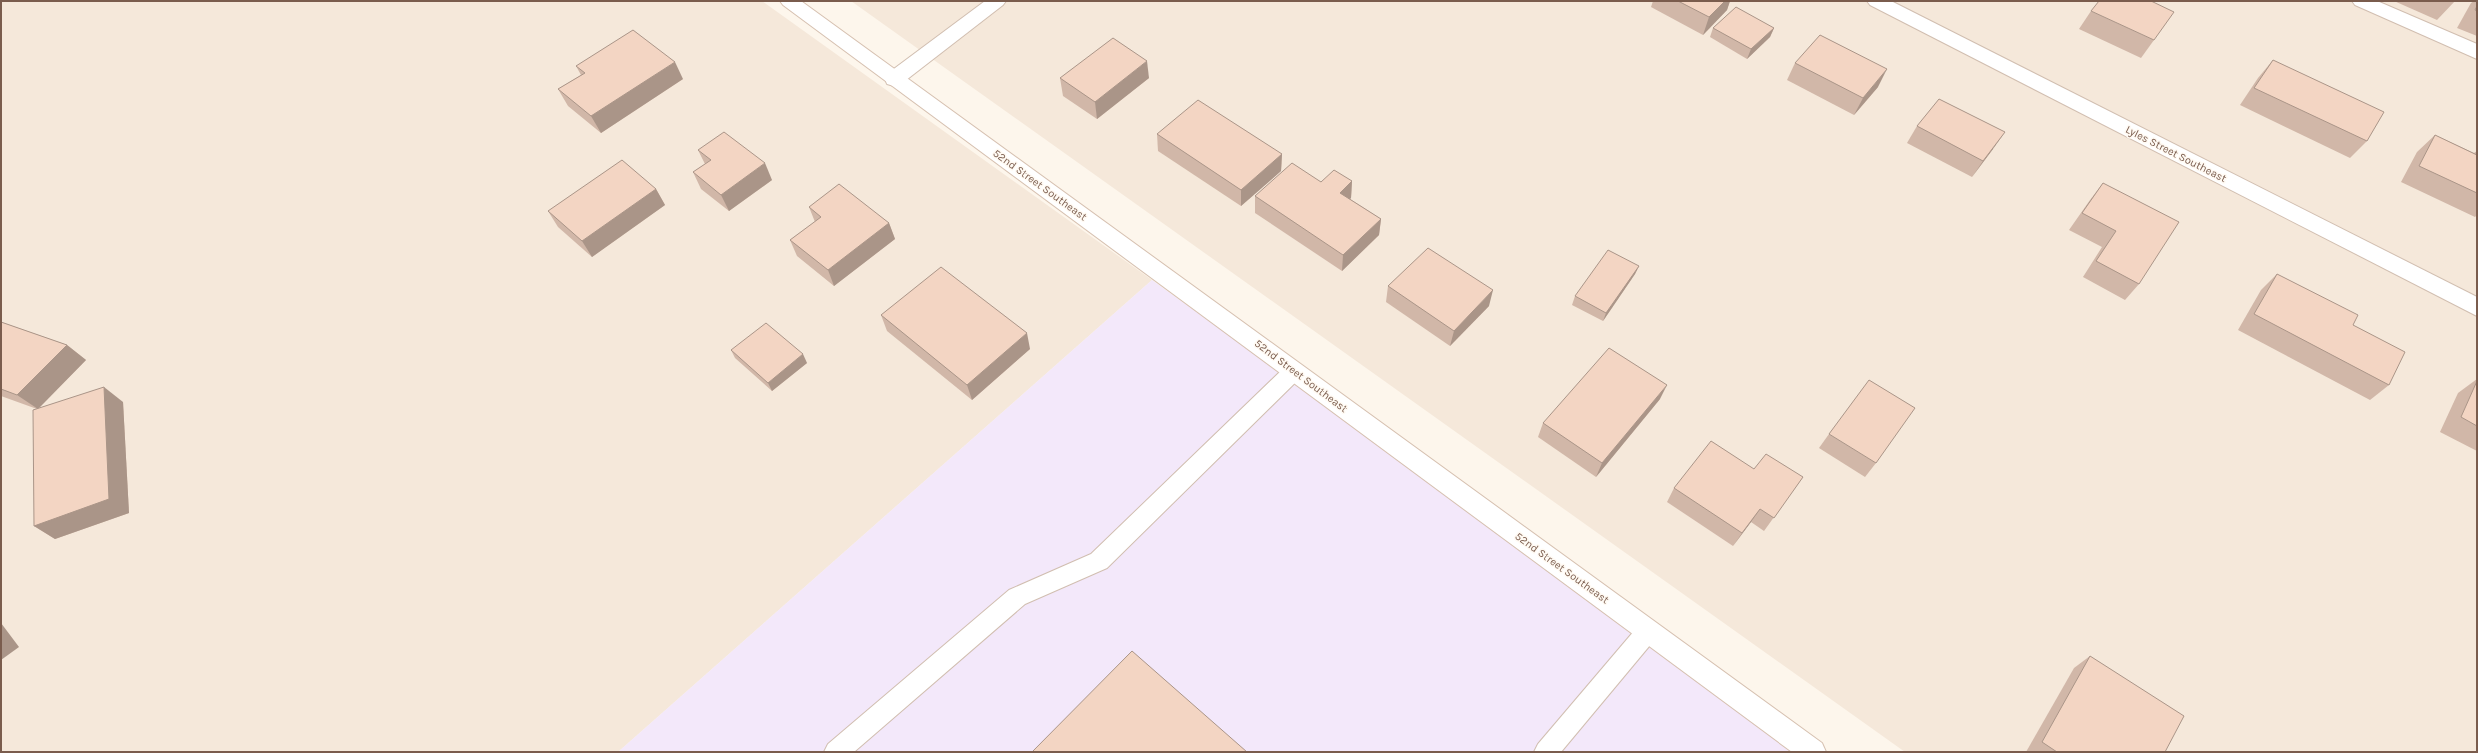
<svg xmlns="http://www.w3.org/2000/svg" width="2478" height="753" font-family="Karla,sans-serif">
	<rect width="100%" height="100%" fill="#fdf6ec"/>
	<g fill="#f5e8da">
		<path d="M1,1H762L1152,280L618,752H1Z"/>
		<path d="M851,1H2477V752H1905Z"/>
	</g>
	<path fill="#f3e8fa" d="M1152,280L1808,752H618Z"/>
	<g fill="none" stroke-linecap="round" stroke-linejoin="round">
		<g stroke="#d1beb0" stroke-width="2">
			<g id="service">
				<path d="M1294,363L1301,365L1304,371L1301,377L1107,568L1025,604L854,752H824L828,744L1009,590L1091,554L1287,365Z"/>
				<path d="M1648,620L1656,624L1659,631L1656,638L1561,752H1534L1538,744L1640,624Z"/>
			</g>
		</g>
		<g stroke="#d1beb0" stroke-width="2">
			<g id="minor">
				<path d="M985,1H1006L1003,5L901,84L894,86L887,84L885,79L887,74Z"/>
				<path d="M1867,1H1891L2477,297V316L1870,5Z"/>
				<path d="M2352,1H2377L2477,44V59L2355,5Z"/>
			</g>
		</g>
		<g stroke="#d6c0b0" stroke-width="2">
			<path id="secondary" d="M780,1H801L1822,743L1826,752H1792L783,5Z"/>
		</g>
		<use href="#service" fill="#fff" fill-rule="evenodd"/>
		<use href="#minor" fill="#fff" fill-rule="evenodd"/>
		<use href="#secondary" fill="#fff" fill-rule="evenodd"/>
	</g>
	<g fill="#d1b7a8">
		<path d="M1653,1H1730L1727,10L1703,35L1651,7Z"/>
		<path d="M2394,1H2455L2437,20Z"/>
		<path d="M2474,1H2477V36L2457,28L2471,3Z"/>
		<path d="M2091,11L2154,40L2141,58L2079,29Z"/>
		<path d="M1713,28H1774L1770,37L1747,59L1710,37Z"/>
		<path d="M2273,60L2367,141L2350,158L2240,105L2258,78Z"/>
		<path d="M1795,63L1878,87L1854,115L1787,80Z"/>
		<path d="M576,66L683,79L601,133L568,106L558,89L581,75Z"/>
		<path d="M1060,78H1149L1097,119L1063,96Z"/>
		<path d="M1917,126L1993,149L1972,177L1907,143Z"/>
		<path d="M1157,134L1282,154L1281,171L1241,206L1158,151Z"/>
		<path d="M2435,135L2474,153L2477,151V215L2475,217L2401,182L2417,152Z"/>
		<path d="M698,150L772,180L729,211L701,189L693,172L705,164Z"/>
		<path d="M1352,181L1351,198L1350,199L1381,219L1379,235L1342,271L1255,213V196L1321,182Z"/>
		<path d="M2103,183L2139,284L2125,300L2083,277L2102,247L2069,230L2090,200Z"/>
		<path d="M656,189L665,205L592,257L558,227L548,211Z"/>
		<path d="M809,207L889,223L895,239L834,286L797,256L790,240L815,222Z"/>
		<path d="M1639,266L1635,274L1603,321L1572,305L1575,296Z"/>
		<path d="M2277,274L2353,325L2389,385L2370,400L2238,330L2261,290Z"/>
		<path d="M1388,286L1489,306L1450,346L1386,302Z"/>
		<path d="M881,315L1030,349L972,400L887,331Z"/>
		<path d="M1,322L67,345L86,360L38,409L123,402L129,513L55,539L34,526L37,409L1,396Z"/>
		<path d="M731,350L807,363L772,391L735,358Z"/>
		<path d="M2477,379V451L2440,432L2458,393Z"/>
		<path d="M1660,399L1596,477L1538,437L1543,423Z"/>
		<path d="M1829,434L1876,463L1865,477L1819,448Z"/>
		<path d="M1754,469L1803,477L1764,531L1751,522L1733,546L1667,502L1674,488Z"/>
		<path d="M2090,656L2165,752H2026L2074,668Z"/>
	</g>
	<g fill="#aa9588">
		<path d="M1725,1H1730L1727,10L1703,35L1709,17Z"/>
		<path d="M1774,28L1770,37L1747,59L1751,49Z"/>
		<path d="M1147,61L1149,78L1097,119L1095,102Z"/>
		<path d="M675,62L683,79L601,133L591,116Z"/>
		<path d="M1887,69L1878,87L1854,115L1863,98Z"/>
		<path d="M2005,132L1993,149L1972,177L1983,161Z"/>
		<path d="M1282,154L1281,171L1241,206V190Z"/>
		<path d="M765,163L772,180L729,211L721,195Z"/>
		<path d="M1352,181L1351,198L1339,209L1340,193Z"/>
		<path d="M656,189L665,205L592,257L582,241Z"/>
		<path d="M1381,219L1379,235L1342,271L1343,255Z"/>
		<path d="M889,223L895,239L834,286L828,270Z"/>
		<path d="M1639,266L1635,274L1603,321L1606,313Z"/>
		<path d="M1493,290L1489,306L1450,346L1454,331Z"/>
		<path d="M1027,333L1030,349L972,400L967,385Z"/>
		<path d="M67,345L86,360L38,409L17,395Z"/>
		<path d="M803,354L807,363L772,391L768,383Z"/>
		<path d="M1667,385L1660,399L1596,477L1602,463Z"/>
		<path d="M104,387L123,402L129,513L55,539L34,526Z"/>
		<path d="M1760,509L1751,522L1733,546L1742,533Z"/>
		<path d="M1,623L19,647L1,660Z"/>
	</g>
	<g fill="#f3d5c3" stroke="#aa9588">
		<path d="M1678,1H1725L1709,17Z"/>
		<path d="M2099,1H2151L2174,12L2154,40L2091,11Z"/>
		<path d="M2477,6V11L2475,10Z"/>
		<path d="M1736,7L1774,28L1751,49L1713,28Z"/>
		<path d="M633,30L675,62L591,116L558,89L585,73L576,66Z"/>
		<path d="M1820,35L1887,69L1863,98L1795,63Z"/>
		<path d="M1113,38L1147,61L1095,102L1060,78Z"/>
		<path d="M2273,60L2384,112L2367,141L2254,88Z"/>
		<path d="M1939,99L2005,132L1983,161L1917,126Z"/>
		<path d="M1198,100L1282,154L1241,190L1157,134Z"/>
		<path d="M724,132L765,163L721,195L693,172L711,160L698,150Z"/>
		<path d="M2435,135L2477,155V193L2419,166Z"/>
		<path d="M622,160L656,189L582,241L548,211Z"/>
		<path d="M1292,163L1321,182L1334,170L1352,181L1340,193L1381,219L1343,255L1255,196Z"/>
		<path d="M2103,183L2179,222L2139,284L2096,261L2116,231L2082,213Z"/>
		<path d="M839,184L889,223L828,270L790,240L821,217L809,207Z"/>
		<path d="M1428,248L1493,290L1454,331L1388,286Z"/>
		<path d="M1608,250L1639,266L1606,313L1575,296Z"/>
		<path d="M941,267L1027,333L967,385L881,315Z"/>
		<path d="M2277,274L2358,315L2353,325L2405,352L2389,385L2254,314Z"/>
		<path d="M1,322L67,345L17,395L1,389Z"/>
		<path d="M766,323L803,354L768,383L731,350Z"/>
		<path d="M1609,348L1667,385L1602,463L1543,423Z"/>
		<path d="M1869,380L1915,408L1876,463L1829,434Z"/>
		<path d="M2477,381V426L2461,417Z"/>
		<path d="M104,387L109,499L34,526L33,410Z"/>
		<path d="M1711,441L1754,469L1766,454L1803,477L1774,518L1760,509L1742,533L1674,488Z"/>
		<path d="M1132,651L1247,752H1032Z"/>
		<path d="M2090,656L2184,716L2165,752H2057L2042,742Z"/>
	</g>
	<g text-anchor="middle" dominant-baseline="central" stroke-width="3" stroke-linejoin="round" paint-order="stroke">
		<g font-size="11" fill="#7a5c4d" stroke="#fffaf3">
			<text transform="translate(2176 154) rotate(27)">Lyles Street Southeast</text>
			<text transform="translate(1040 185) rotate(36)">52nd Street Southeast</text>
			<text transform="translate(1301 376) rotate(37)">52nd Street Southeast</text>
			<text transform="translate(1562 568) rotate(36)">52nd Street Southeast</text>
		</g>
	</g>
	<rect width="2478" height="753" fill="none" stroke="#7a5c4d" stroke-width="4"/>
</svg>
